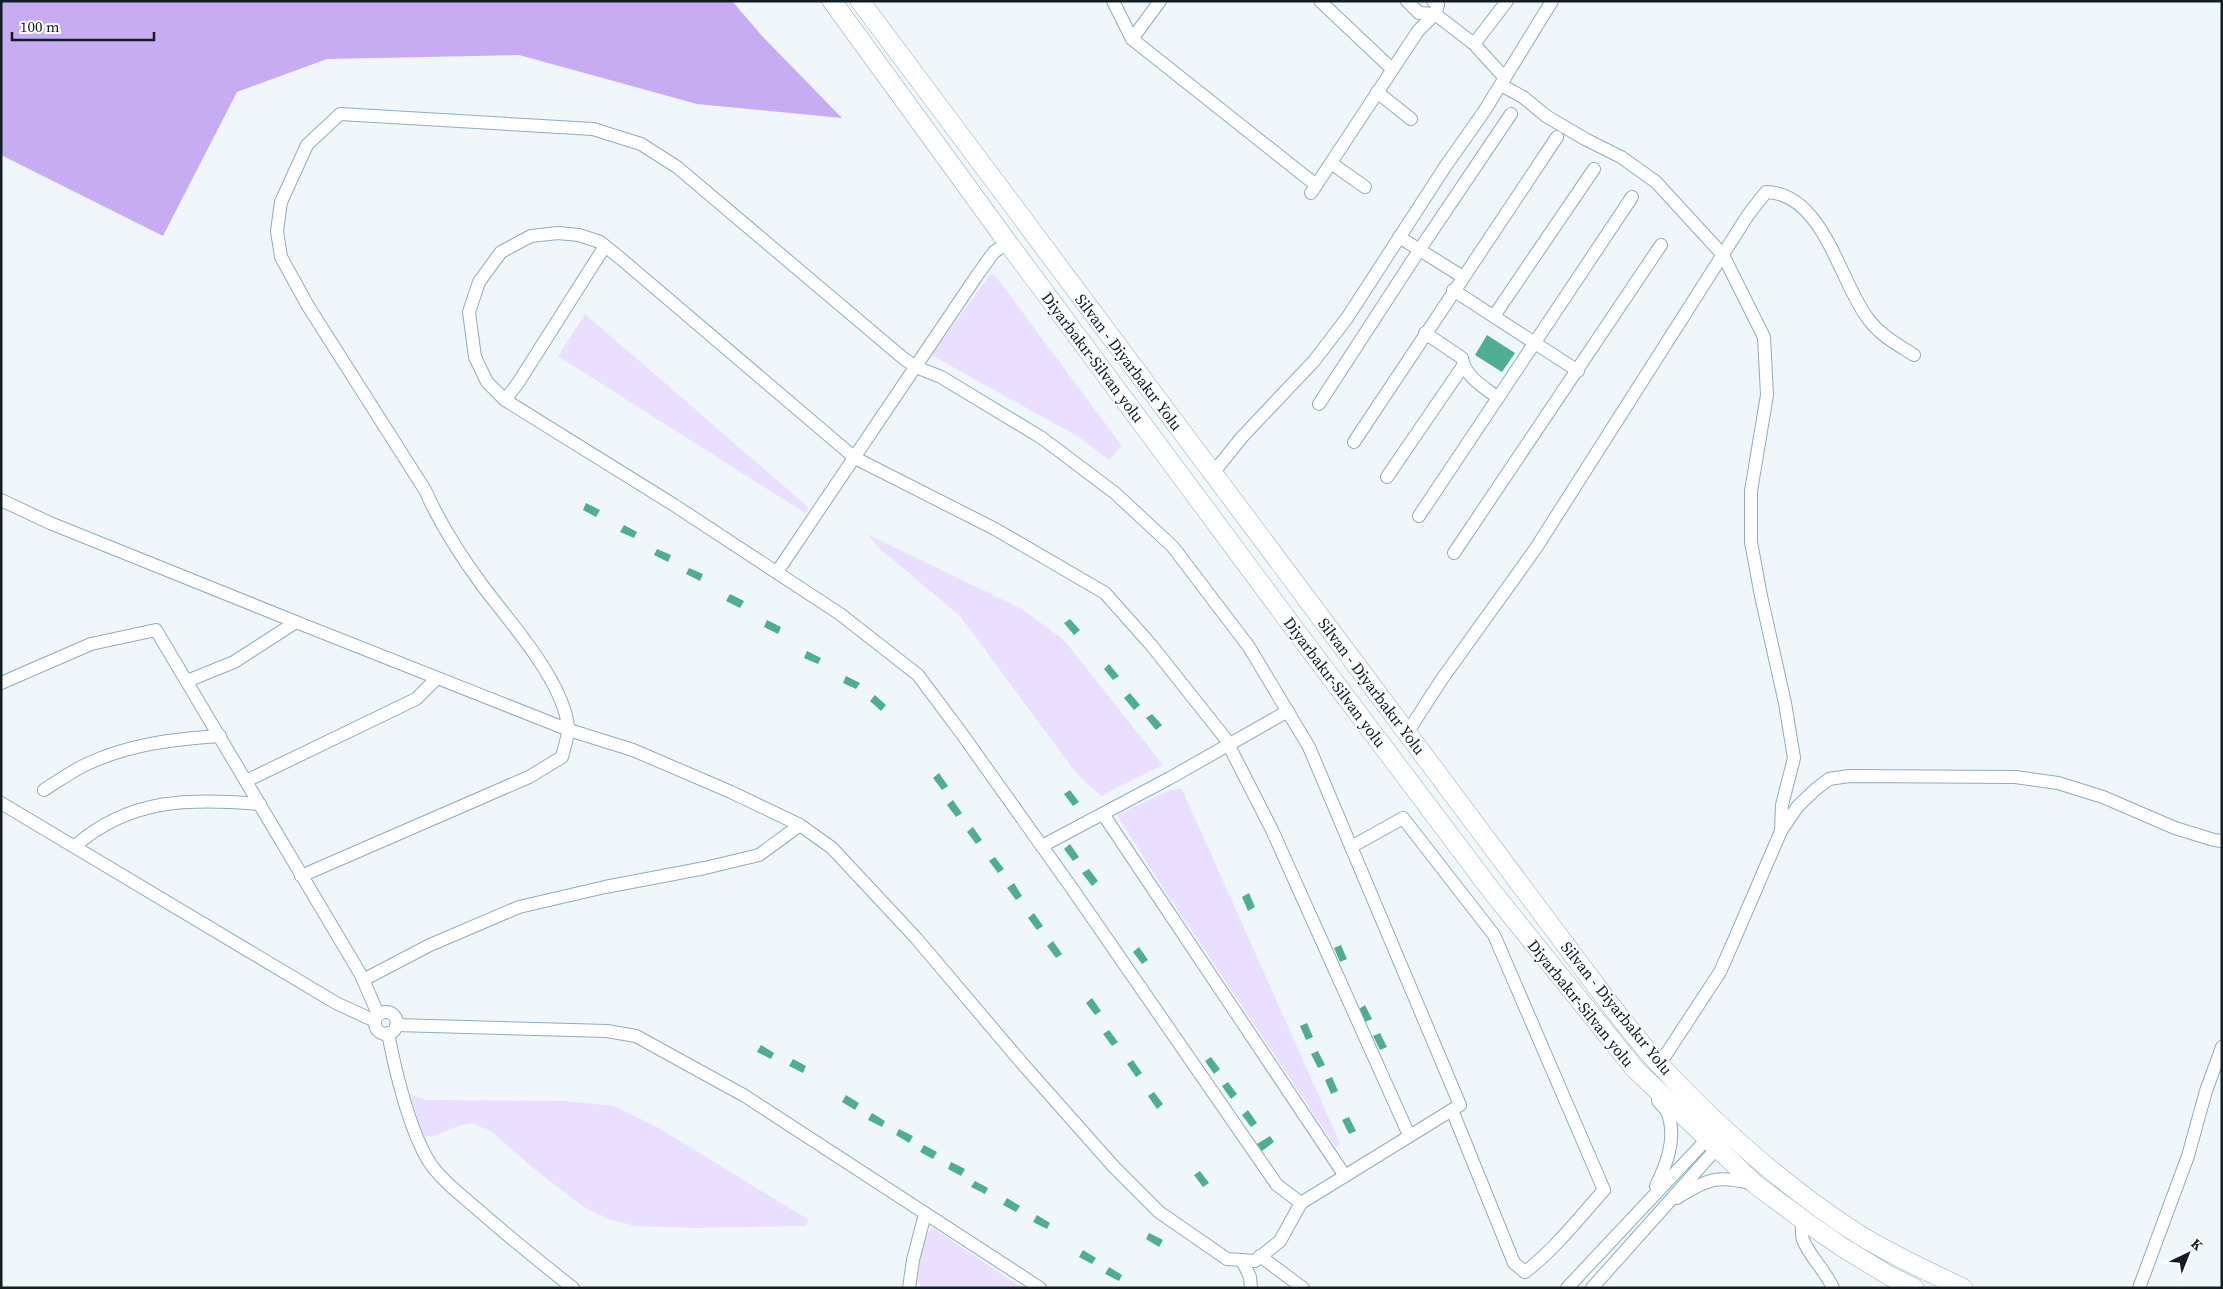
<svg xmlns="http://www.w3.org/2000/svg" width="2223" height="1289" font-family="'Source Serif 4',serif">
	<rect width="100%" height="100%" fill="#f0f7fb"/>
	<g fill="#eadffe">
		<path d="M994,274L1122,446L1109,460L1077,436L931,355L989,276Z"/>
		<path d="M585,314L808,507V511L805,513L558,356Z"/>
		<path d="M867,534L1022,609L1064,640L1163,765L1101,796L1076,773L960,616L879,548Z"/>
		<path d="M1182,789L1340,1143L1336,1147L1159,882L1117,815L1170,790Z"/>
		<path d="M410,1094L426,1100L564,1101L614,1106L657,1127L809,1220L805,1226L692,1228L635,1226L608,1219L582,1206L532,1167L492,1132L472,1123L461,1125L431,1137L422,1135Z"/>
		<path d="M933,1228L1022,1288L921,1287L917,1279L924,1236Z"/>
	</g>
	<path fill="#c7acf2" d="M1,1H732L763,37L842,118L697,104L519,55L327,59L237,92L163,236L1,155Z"/>
	<g fill="#4fae8f">
		<path d="M1487,335L1515,353L1502,372L1475,355Z"/>
		<path d="M586,503L600,510L596,517L583,510Z"/>
		<path d="M624,525L637,532L634,538L620,532Z"/>
		<path d="M657,549L671,555L668,562L654,555Z"/>
		<path d="M689,568L703,574L700,581L686,574Z"/>
		<path d="M730,594L744,601L740,608L726,601Z"/>
		<path d="M1070,619L1080,630L1074,635L1064,623Z"/>
		<path d="M767,620L781,627L778,634L764,627Z"/>
		<path d="M807,651L821,658L818,664L804,658Z"/>
		<path d="M1109,664L1119,676L1113,680L1104,669Z"/>
		<path d="M846,676L860,683L856,689L843,683Z"/>
		<path d="M1130,693L1140,705L1134,710L1124,698Z"/>
		<path d="M875,695L886,705L881,711L870,701Z"/>
		<path d="M1152,714L1162,725L1156,730L1146,718Z"/>
		<path d="M939,773L948,786L942,790L933,778Z"/>
		<path d="M1070,790L1079,802L1073,806L1064,794Z"/>
		<path d="M953,800L962,813L956,817L947,805Z"/>
		<path d="M973,827L982,840L976,844L967,832Z"/>
		<path d="M1070,844L1079,857L1073,861L1064,849Z"/>
		<path d="M995,857L1004,869L998,873L989,861Z"/>
		<path d="M1089,869L1098,881L1092,886L1082,873Z"/>
		<path d="M1014,883L1022,896L1016,900L1007,888Z"/>
		<path d="M1249,893L1255,907L1248,911L1242,897Z"/>
		<path d="M1034,913L1043,926L1037,930L1028,918Z"/>
		<path d="M1053,941L1062,954L1056,958L1047,946Z"/>
		<path d="M1341,945L1347,959L1340,962L1334,948Z"/>
		<path d="M1139,947L1148,960L1142,964L1133,952Z"/>
		<path d="M1092,998L1101,1011L1095,1015L1086,1003Z"/>
		<path d="M1365,1005L1372,1019L1365,1022L1359,1009Z"/>
		<path d="M1307,1023L1313,1037L1306,1040L1300,1026Z"/>
		<path d="M1109,1030L1118,1042L1112,1046L1103,1034Z"/>
		<path d="M1380,1033L1387,1047L1380,1050L1373,1036Z"/>
		<path d="M761,1045L774,1053L771,1059L757,1052Z"/>
		<path d="M1318,1051L1325,1065L1318,1068L1311,1054Z"/>
		<path d="M1211,1057L1220,1069L1214,1074L1205,1061Z"/>
		<path d="M793,1059L806,1066L803,1073L789,1066Z"/>
		<path d="M1133,1060L1142,1073L1136,1077L1127,1064Z"/>
		<path d="M1332,1077L1338,1091L1331,1094L1325,1080Z"/>
		<path d="M1228,1082L1237,1094L1231,1099L1222,1086Z"/>
		<path d="M1154,1092L1163,1104L1157,1109L1148,1096Z"/>
		<path d="M846,1095L859,1103L855,1110L842,1102Z"/>
		<path d="M1248,1110L1257,1123L1251,1127L1242,1115Z"/>
		<path d="M872,1113L885,1121L882,1127L868,1120Z"/>
		<path d="M1349,1117L1356,1131L1349,1134L1342,1120Z"/>
		<path d="M899,1129L913,1136L909,1143L896,1135Z"/>
		<path d="M1270,1136L1274,1142L1262,1151L1257,1144Z"/>
		<path d="M924,1145L937,1152L933,1159L920,1152Z"/>
		<path d="M951,1162L965,1169L961,1176L948,1169Z"/>
		<path d="M1200,1171L1209,1183L1203,1187L1194,1175Z"/>
		<path d="M975,1181L988,1188L985,1194L971,1187Z"/>
		<path d="M1007,1198L1020,1206L1016,1212L1003,1205Z"/>
		<path d="M1037,1215L1050,1223L1047,1229L1033,1222Z"/>
		<path d="M1149,1233L1163,1240L1159,1247L1146,1239Z"/>
		<path d="M1083,1250L1096,1258L1092,1264L1079,1257Z"/>
		<path d="M1109,1267L1122,1275L1119,1281L1105,1274Z"/>
	</g>
	<g fill="none" stroke-linecap="round" stroke-linejoin="round">
		<g stroke="#8cadc1" stroke-width="14">
			<g id="minor">
				<path d="M1113,1L1132,39L1316,185"/>
				<path d="M1320,1L1392,69"/>
				<path d="M1407,1L1419,13L1435,14L1474,44L1505,78"/>
				<path d="M1132,39L1160,1"/>
				<path d="M1474,44L1507,1"/>
				<path d="M1501,85L1523,97L1546,116L1585,139L1621,157L1656,182L1723,255L1764,337L1767,395L1751,491V542L1761,596L1785,703L1794,758L1782,805L1781,831L1735,938L1720,972L1659,1065"/>
				<path d="M1377,92L1411,119"/>
				<path d="M1331,163L1365,187"/>
				<path d="M1311,193L1418,31L1435,14L1438,5L1433,1"/>
				<path d="M1399,237L1463,277"/>
				<path d="M1453,290L1578,371"/>
				<path d="M1494,316L1594,169"/>
				<path d="M1425,333L1462,358C1465,377 1484,387 1498,398"/>
				<path d="M505,400L518,383L605,246"/>
				<path d="M1319,404L1420,249L1511,114"/>
				<path d="M1354,442L1557,137"/>
				<path d="M1213,473L1243,436L1314,361L1347,318L1445,167L1485,110L1552,1"/>
				<path d="M1387,477L1463,366"/>
				<path d="M1,500L50,523L296,622"/>
				<path d="M1419,516L1632,197"/>
				<path d="M1454,553L1661,245"/>
				<path d="M777,572L978,274L994,252L1008,243"/>
				<path d="M187,681L234,662L296,622L569,730L633,750L731,792L800,825L832,848L916,938L1021,1062L1114,1167L1159,1212L1227,1259L1255,1261L1280,1241L1301,1203L1460,1105L1309,747L1249,647L1173,547L1115,493L1042,438L941,377L916,367L903,358L677,167L641,144L593,129L340,114L307,145L281,202L277,231L281,257L308,306L425,490C440,524 460,555 482,585C509,621 558,675 567,720C570,733 565,744 562,757L529,777L301,876"/>
				<path d="M1,683L91,644L156,630L361,975L378,1014"/>
				<path d="M1407,733L1442,679L1536,548L1748,215L1766,192C1824,193 1840,284 1869,320C1881,336 1897,344 1914,355"/>
				<path d="M246,781L416,699L436,679"/>
				<path d="M44,790C58,781 72,771 87,764C130,744 174,739 220,736"/>
				<path d="M1,803L336,1003L375,1021"/>
				<path d="M1103,814L1345,1176"/>
				<path d="M1781,831L1798,806L1816,789L1829,779L1849,776L2015,777L2058,783L2103,797L2175,828L2214,840L2222,841"/>
				<path d="M75,846C130,798 190,798 260,804"/>
				<path d="M1042,846L1170,778L1288,711"/>
				<path d="M1351,847L1403,818L1494,935L1604,1190C1579,1218 1555,1249 1525,1272L1514,1263L1452,1110"/>
				<path d="M363,980L430,945L519,907L605,887L705,868L759,855L800,825"/>
				<circle cx="386" cy="1023" r="11"/>
				<path d="M396,1025L607,1031L636,1036L745,1096L1040,1288"/>
				<path d="M388,1033C395,1070 409,1128 428,1160C438,1177 461,1195 476,1208C508,1236 540,1262 573,1288"/>
				<path d="M1656,1186C1666,1165 1676,1141 1669,1117C1668,1111 1662,1105 1658,1101"/>
				<path d="M1677,1198C1708,1178 1718,1175 1754,1184"/>
				<path d="M1301,1203L1277,1185L1071,887L962,734L918,675L840,614L674,505L505,400L487,382L475,357L469,312L479,282L501,252L531,236L558,233L579,235L600,242L620,258L855,458L995,529L1105,593L1152,646L1225,738L1272,830L1409,1135"/>
				<path d="M1802,1219C1802,1226 1801,1234 1803,1240C1810,1257 1825,1270 1833,1288"/>
				<path d="M1260,1256L1303,1288"/>
				<path d="M1242,1260L1250,1277L1251,1288"/>
				<path d="M909,1288L913,1260L925,1214"/>
				<path d="M1567,1288L1707,1139"/>
				<path d="M1592,1288L1717,1148"/>
				<path d="M2139,1288L2188,1156L2206,1091L2222,1047"/>
			</g>
		</g>
		<g stroke="#8cadc1" stroke-width="20">
			<g id="highway">
				<path d="M832,1L1008,243L1296,631L1494,894L1635,1069L1756,1185L1806,1222L1842,1247L1888,1275L1914,1288"/>
				<path d="M860,1L1582,967C1607,1000 1631,1034 1660,1065C1715,1125 1789,1190 1858,1234C1892,1255 1927,1271 1963,1288"/>
			</g>
		</g>
		<use href="#minor" stroke="#fff" stroke-width="12"/>
		<use href="#highway" stroke="#fff" stroke-width="19"/>
	</g>
	<g text-anchor="middle" dominant-baseline="central" stroke-width="4" stroke-linejoin="round" paint-order="stroke">
		<g font-size="16" fill="#111e25" stroke="#fff">
			<text transform="translate(1093 357) rotate(53)">Diyarbakır-Silvan yolu</text>
			<text transform="translate(1129 362) rotate(53)">Silvan - Diyarbakır Yolu</text>
			<text transform="translate(1335 682) rotate(53)">Diyarbakır-Silvan yolu</text>
			<text transform="translate(1372 686) rotate(53)">Silvan - Diyarbakır Yolu</text>
			<text transform="translate(1581 1003) rotate(51)">Diyarbakır-Silvan yolu</text>
			<text transform="translate(1617 1008) rotate(51)">Silvan - Diyarbakır Yolu</text>
		</g>
	</g>
	<rect width="2223" height="1289" fill="none" stroke="#111e25" stroke-width="5"/>
	<g transform="translate(2188 1254) rotate(43)" stroke="#ffffff" stroke-width="4" paint-order="stroke">
	<path d="M0-4L9 19L0 12L-9 19Z" fill="#111e25"/>
	<text y="-8" font-size="14" font-weight="bold" text-anchor="middle" fill="#111e25">K</text>
	</g>
	<path d="M12 32v8h142v-8" fill="none" stroke="#111e25" stroke-width="2.5"/>
	<text x="20" y="32" font-size="15" fill="#111e25" stroke="#ffffff" stroke-width="4" paint-order="stroke">100 m</text>
</svg>
